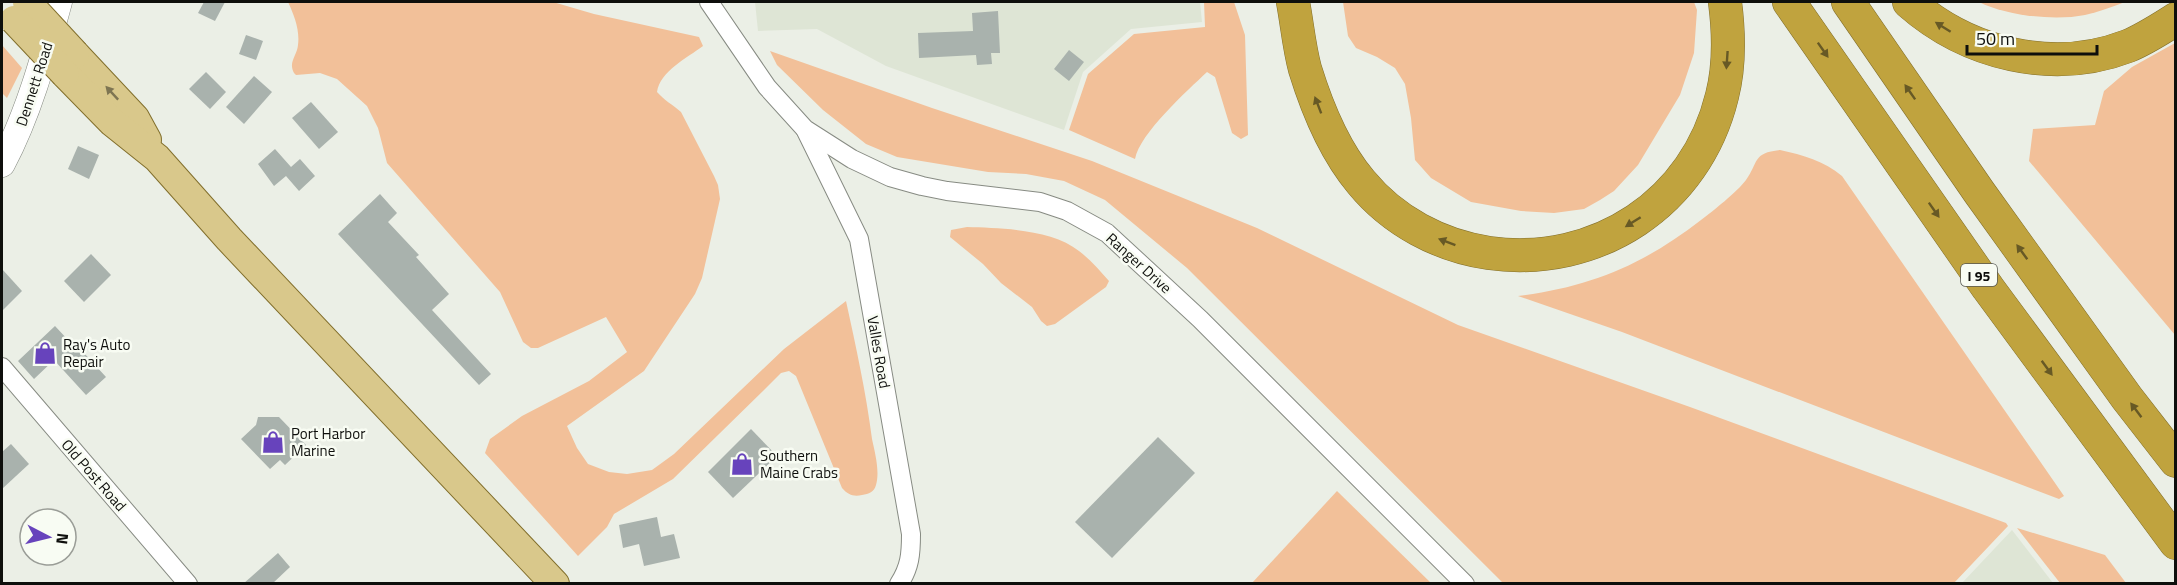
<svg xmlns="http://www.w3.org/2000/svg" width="2177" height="585" font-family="'Titillium Web',sans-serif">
	<rect width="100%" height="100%" fill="#ebefe6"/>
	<g fill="#dee5d5">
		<path d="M755,2H1200L1202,22L1131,29L1083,72L1064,130L886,66L817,29L758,31Z"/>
		<path d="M2012,530L2053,583H1962Z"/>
	</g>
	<g fill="#f2c099">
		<path d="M288,2H553L594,14L699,37L703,46C687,58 660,71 657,92C665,101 672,104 681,112L714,176L718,185L720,199L702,278L695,294L644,371L567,426L577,448L588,464L609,472L627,474L652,470L674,454L784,349L846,301C856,347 866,392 872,439C875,453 880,471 876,485C874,492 869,494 862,495C854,497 848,495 842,488L796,376L789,371L781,373L764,390L673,479L614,514L607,527L578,556L485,453L490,439L522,416L589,381L627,352L606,317L538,348H531L523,342L500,292L387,163L378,128L367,106L337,79L320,73L296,75L294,73C288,62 297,56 298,45C300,30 294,15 288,2Z"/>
		<path d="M1204,2H1234L1245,35L1248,135L1241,139L1232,133L1215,77L1207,72C1187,91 1140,133 1135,159L1069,130L1088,74L1134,34L1205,27Z"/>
		<path d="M1343,2H1694L1697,10L1694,53L1680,95L1638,165L1614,191L1600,200L1584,209L1554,213L1521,211L1471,202L1431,178L1415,160L1411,118L1405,84L1395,68L1377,57L1356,48L1348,36Z"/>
		<path d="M1979,2H2125C2112,7 2098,12 2085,15C2055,21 2007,16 1979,2Z"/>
		<path d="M2175,43V335L2029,161L2033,129L2095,125L2104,91L2132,67Z"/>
		<path d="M2,45L22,68L7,98L2,93Z"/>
		<path d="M770,51L932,108L1092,161L1257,228L1458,325L1690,407L2006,523L2008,526L1954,583H1503L1187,268L1105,200L1064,181L1026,174L988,172L897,157L866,144L823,110L777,65Z"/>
		<path d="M1780,150C1803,155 1824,161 1842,176L2064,496L2059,499L1622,332L1518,296C1590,287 1643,265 1701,220C1713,211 1737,192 1746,180C1759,162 1752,153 1780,150Z"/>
		<path d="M967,227C1000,228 1052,229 1079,251C1091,260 1100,271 1109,281L1106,287L1055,324L1047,326L1041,321L1032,307L1001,283L983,264L950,237L951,230Z"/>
		<path d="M1337,491L1431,583H1252Z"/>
		<path d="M2017,528L2105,555L2126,583H2060Z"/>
	</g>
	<g fill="#a9b2ad">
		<path d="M204,2H225L215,21L198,13Z"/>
		<path d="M998,11L1000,53H991L992,64L977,65L976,55L919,58L918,33L973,31L972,13Z"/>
		<path d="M246,35L263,41L256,60L239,54Z"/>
		<path d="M1069,50L1084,62L1069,81L1054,69Z"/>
		<path d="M206,72L226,92L210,109L189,89Z"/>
		<path d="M254,76L272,92L244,124L226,107Z"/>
		<path d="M311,102L338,132L319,149L292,118Z"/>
		<path d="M78,146L99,155L89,179L68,169Z"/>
		<path d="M275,149L291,167L300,159L315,176L299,191L286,176L274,186L258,164Z"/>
		<path d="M380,194L397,213L388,222L419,255L416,257L449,294L432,310L491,374L479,385L338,234Z"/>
		<path d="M91,254L111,275L84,302L64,281Z"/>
		<path d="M2,269L22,291L2,311Z"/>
		<path d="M55,326L82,355L84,353L106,377L86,395L54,360L34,379L18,361Z"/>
		<path d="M258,417H279L306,445L285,465L280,460L270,469L241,439L256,425Z"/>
		<path d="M751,429L777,456L733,498L708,472Z"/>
		<path d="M1158,437L1195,473L1112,558L1075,522Z"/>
		<path d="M11,444L29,464L2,489V452Z"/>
		<path d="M657,517L661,537L674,534L680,558L644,566L639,544L623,548L619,525Z"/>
		<path d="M278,553L290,567L272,584H243Z"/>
	</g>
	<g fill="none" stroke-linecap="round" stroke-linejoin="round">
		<g stroke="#878b83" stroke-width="20">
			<g id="street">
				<path d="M709,2L767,87L805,129L852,159L890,177L922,186L947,191L1040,202L1067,211L1107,233L1200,319L1465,584"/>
				<path d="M806,131L859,239L911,534C911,554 910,567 899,584"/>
				<path d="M2,367L188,584"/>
			</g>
		</g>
		<g stroke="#878b83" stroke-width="27">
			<path id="secondary" d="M2,164C29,113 44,57 59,2"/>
		</g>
		<g stroke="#826f2c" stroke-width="30">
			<g id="primary">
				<path d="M75,54L135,118L147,140"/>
				<path d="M65,74L112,122L157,158L229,239L555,584"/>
			</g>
		</g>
		<g stroke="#826f2c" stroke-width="34">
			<g id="highway">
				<path d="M1293,2C1297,23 1299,47 1305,69C1317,108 1334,150 1361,182C1393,221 1440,246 1489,253C1597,268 1696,203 1722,96C1730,65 1729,33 1725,2"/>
				<path d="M1789,2L1988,288L2176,543"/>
				<path d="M1848,2L1979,192L2127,398L2176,461"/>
				<path d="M1909,2C1968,54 2053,75 2128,46C2145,39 2160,29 2176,19"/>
			</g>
		</g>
		<use href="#street" stroke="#fff" stroke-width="18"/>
		<use href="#secondary" stroke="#fff" stroke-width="26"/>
		<use href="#primary" stroke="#d9c88b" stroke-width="28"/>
		<use href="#highway" stroke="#c0a33e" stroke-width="33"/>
		<g stroke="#826f2c" stroke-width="30" stroke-linecap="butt">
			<g id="primary-bridge">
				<path d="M27,2L75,54"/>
				<path d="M14,20L65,74"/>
			</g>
		</g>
		<use href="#primary-bridge" stroke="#d9c88b" stroke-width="28"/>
	</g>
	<defs><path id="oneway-solid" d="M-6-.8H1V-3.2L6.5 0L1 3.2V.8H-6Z" transform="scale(1.5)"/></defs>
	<g fill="#675925">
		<use href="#oneway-solid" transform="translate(1943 27) rotate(-148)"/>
		<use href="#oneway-solid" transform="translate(1823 50) rotate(55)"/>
		<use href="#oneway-solid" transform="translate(1727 60) rotate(94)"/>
		<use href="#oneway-solid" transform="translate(1910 92) rotate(-125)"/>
		<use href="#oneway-solid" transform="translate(1318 105) rotate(-111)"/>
		<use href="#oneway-solid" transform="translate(1934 210) rotate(55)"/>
		<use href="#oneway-solid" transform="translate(1633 222) rotate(148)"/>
		<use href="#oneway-solid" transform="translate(1447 242) rotate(-159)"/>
		<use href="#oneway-solid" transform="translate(2022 252) rotate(-126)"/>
		<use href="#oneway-solid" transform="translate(2047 368) rotate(54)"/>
		<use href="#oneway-solid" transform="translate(2136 410) rotate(-127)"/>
	</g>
	<use fill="#7e7552" href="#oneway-solid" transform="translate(112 93) rotate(-133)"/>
	<defs>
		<g id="shop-bare" transform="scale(1.8)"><path d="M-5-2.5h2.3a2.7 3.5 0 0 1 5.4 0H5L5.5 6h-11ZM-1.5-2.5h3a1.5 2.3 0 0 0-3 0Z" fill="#6743bc" stroke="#f8fcf3" stroke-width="2.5" paint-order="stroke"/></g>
	</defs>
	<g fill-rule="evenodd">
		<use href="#shop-bare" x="45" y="353"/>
		<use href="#shop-bare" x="273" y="442"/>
		<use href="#shop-bare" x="742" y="464"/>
	</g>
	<g text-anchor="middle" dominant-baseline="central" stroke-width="5" stroke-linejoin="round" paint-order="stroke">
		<rect fill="#f8fcf3" stroke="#545651" stroke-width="1.5" x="1961" y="264" width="36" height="22" rx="4.5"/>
		<g font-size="14" font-weight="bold" fill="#0e0f0c">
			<text x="1979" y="275">I 95</text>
		</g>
		<g font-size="15" fill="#0e0f0c" stroke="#f8fcf3">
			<text transform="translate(34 84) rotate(-72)">Dennett Road</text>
			<text transform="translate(1139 263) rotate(42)">Ranger Drive</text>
			<text transform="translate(879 352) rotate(80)">Valles Road</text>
			<text transform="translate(94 475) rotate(49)">Old Post Road</text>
		</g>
		<g font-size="15" fill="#0e0f0c" stroke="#f8fcf3" text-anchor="start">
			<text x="63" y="344">Ray's Auto<tspan x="63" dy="17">Repair</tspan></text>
			<text x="291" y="433">Port Harbor<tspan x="291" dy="17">Marine</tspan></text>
			<text x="760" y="455">Southern<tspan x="760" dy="17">Maine Crabs</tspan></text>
		</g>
	</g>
	<rect width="2177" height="585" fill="none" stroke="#0e0f0c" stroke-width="6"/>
	<g transform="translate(48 537) rotate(97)"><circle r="28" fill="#f8fcf3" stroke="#9a9d97" stroke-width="1.5"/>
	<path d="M0-4.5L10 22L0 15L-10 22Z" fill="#6743bc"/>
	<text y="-9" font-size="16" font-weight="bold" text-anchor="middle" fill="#0e0f0c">N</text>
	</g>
	<path d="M1967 45v9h130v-9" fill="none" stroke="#0e0f0c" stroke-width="3"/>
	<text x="1976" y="45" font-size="18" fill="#0e0f0c" stroke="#f8fcf3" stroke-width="4.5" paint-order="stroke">50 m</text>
</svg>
